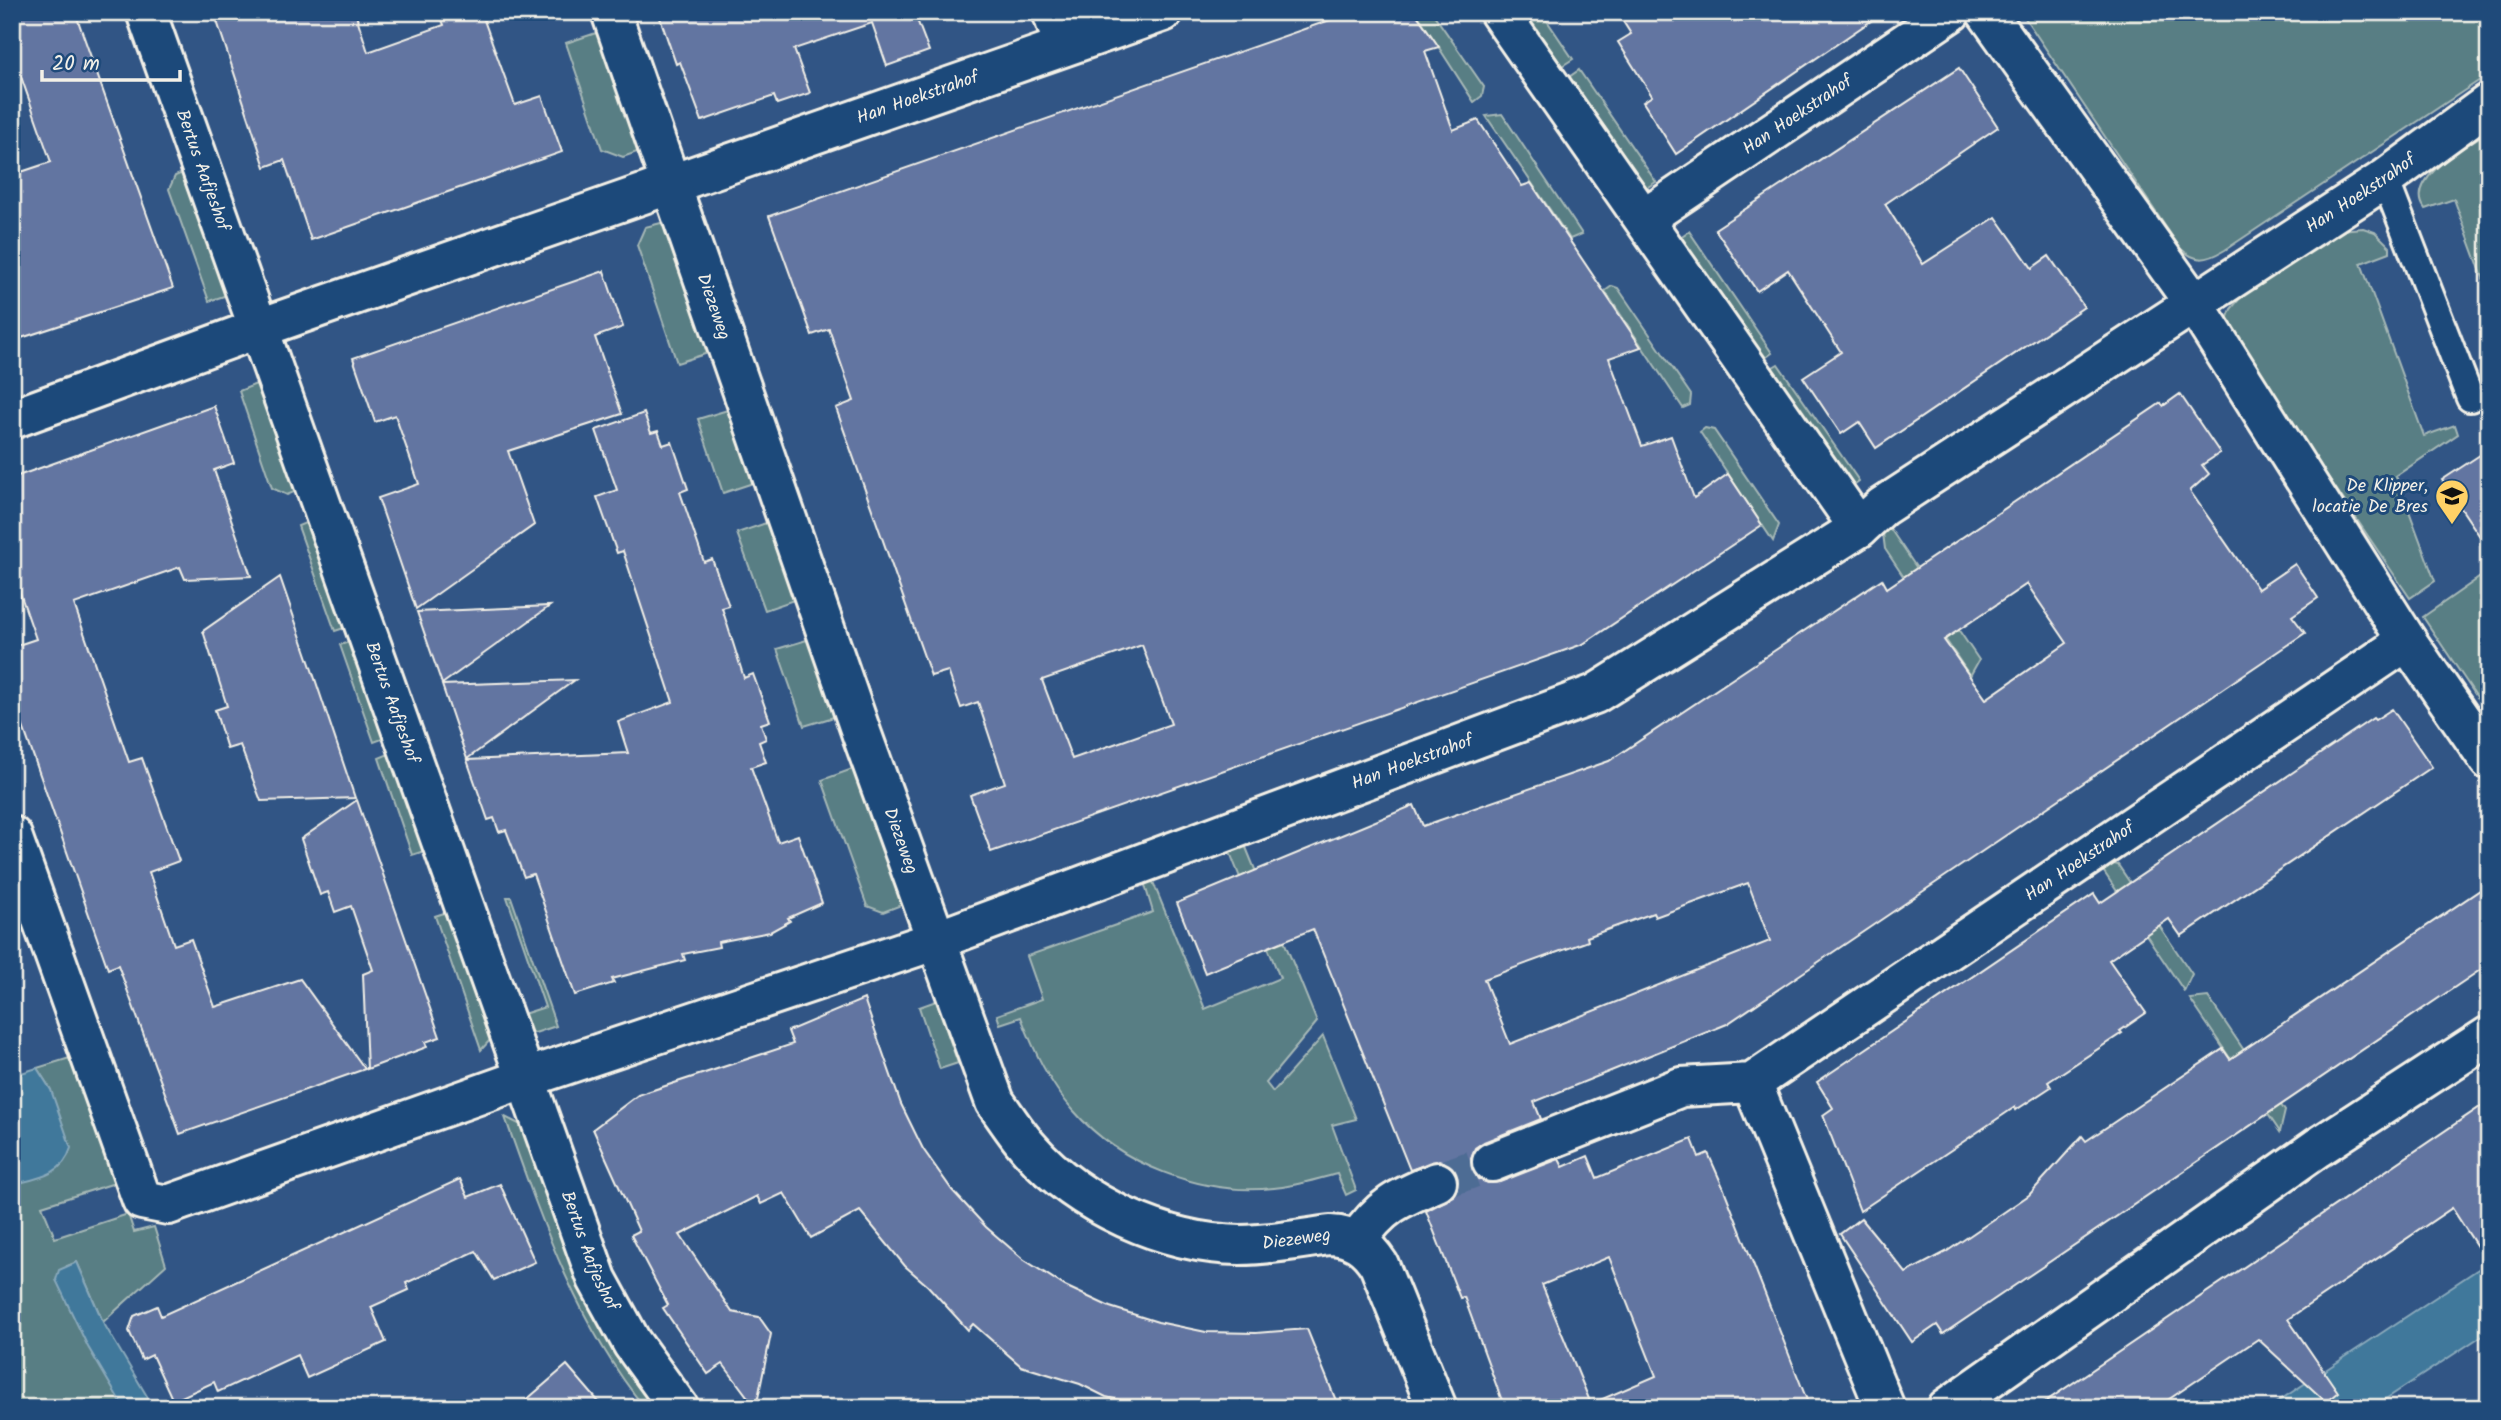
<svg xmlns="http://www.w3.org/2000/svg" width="2501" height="1420" font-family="Kalam,sans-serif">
	<rect width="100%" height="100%" fill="#315585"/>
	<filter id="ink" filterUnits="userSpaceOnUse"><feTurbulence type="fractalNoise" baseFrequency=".0143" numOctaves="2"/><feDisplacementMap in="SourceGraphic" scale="14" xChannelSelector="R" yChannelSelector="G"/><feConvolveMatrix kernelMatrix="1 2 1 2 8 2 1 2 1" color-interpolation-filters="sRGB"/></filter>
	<g filter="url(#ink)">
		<g fill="#587e84" stroke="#a6b8b6" stroke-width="2">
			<path d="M1416,12H1432L1484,87L1482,96L1474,102Z"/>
			<path d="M1525,12H1541L1573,59L1562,66Z"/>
			<path d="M2021,12H2488L2489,74L2225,250C2207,261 2196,263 2180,248Z"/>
			<path d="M599,32L640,151L623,157L602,149L566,43Z"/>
			<path d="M1579,70L1656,182L1646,188L1569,77Z"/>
			<path d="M1502,114L1582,234L1570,239L1486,116Z"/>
			<path d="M2489,131V294L2454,199L2425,209C2403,179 2470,144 2489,131Z"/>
			<path d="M190,170L233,293L209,301L169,189L175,176Z"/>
			<path d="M665,222L711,352L677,363L637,245L645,227Z"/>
			<path d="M2363,228L2375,232L2390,247V252L2361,263L2424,436L2455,425L2458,434L2396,476L2435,581L2410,598L2225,325L2231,309L2241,297L2340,230Z"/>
			<path d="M1689,231L1772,353L1761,361L1679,238Z"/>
			<path d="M1612,286L1618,288L1691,395L1690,405L1683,408L1605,291Z"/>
			<path d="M1778,364L1859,481L1849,488L1768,370Z"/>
			<path d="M261,382L299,490L287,495L272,488L239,391Z"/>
			<path d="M731,409L756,482L723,493L698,419Z"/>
			<path d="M1705,428L1714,430L1779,525L1773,541L1700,432Z"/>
			<path d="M310,521L347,627L335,631L298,526Z"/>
			<path d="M769,522L797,599L765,610L737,533Z"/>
			<path d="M1889,527L1979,660L1970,676L1885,549L1883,533Z"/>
			<path d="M2489,571V715L2423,617Z"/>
			<path d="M810,639L837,716L804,726L777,649Z"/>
			<path d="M352,641L385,738L374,742L340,645Z"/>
			<path d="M391,753L424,851L412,855L379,758Z"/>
			<path d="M855,768L904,904L883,912L867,906L822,780Z"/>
			<path d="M1245,845L1317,1022L1266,1083L1273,1092L1323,1036L1356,1119L1332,1125L1356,1190L1346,1195L1337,1174C1316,1179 1296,1186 1274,1188C1203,1196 1120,1165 1073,1110C1049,1083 1034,1051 1021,1017L1000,1024L997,1015L1042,999L1027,956L1153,912L1144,882L1151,877L1205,1009L1280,978L1229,850Z"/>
			<path d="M2106,862L2118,865L2192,974L2184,991L2100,866Z"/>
			<path d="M507,897H511L556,1026L535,1033L521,1030L517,1016L545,1007Z"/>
			<path d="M447,912L491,1039L481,1050L435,916Z"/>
			<path d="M2208,997L2285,1111L2280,1132L2190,999Z"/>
			<path d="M936,1001L958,1063L940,1069L919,1007Z"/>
			<path d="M73,1057L118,1182L42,1206L55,1238L128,1214L134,1232L154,1227L166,1265L103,1322L77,1262L67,1266L142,1408H12V1135L51,1090L37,1068Z"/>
			<path d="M505,1117L523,1126L657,1404L645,1408C576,1323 541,1219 505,1117Z"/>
		</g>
		<g fill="#40789b" stroke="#88a8ba" stroke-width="2">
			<path d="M37,1068L51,1090L71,1148C63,1175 39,1178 15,1184L12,1183V1076Z"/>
			<path d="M77,1262L103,1322L154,1408H124L88,1347L56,1280L59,1270Z"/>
			<path d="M2489,1262V1331L2372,1408H2268Z"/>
		</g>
		<g fill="#6274a1" stroke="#f4f1e8" stroke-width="2" fill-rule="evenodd">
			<path d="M12,12H75L173,288L12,341V175L51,162L12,51Z"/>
			<path d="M214,12H355L368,52L444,25L439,12H481L515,105L542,96L562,152L311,240L284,160L265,167Z"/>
			<path d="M658,12H914L929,51L887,66L872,23L794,49L810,93L777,104L774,96L702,121L680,62L676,64Z"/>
			<path d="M1353,12H1415L1439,47L1425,51L1453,130L1478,120L1522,186L1531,183L1641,347L1609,358L1642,446L1671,436L1694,498L1728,474L1762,525L1583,644L991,852L970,795L1005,783L978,702L961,708L948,671L931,676L836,408L854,401L829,329L812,335L769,216ZM1142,645L1171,724L1072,759L1042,680Z"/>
			<path d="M1617,12H1884L1676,154L1643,102L1652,96L1618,42L1631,34Z"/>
			<path d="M1959,68L1998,127L1885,204L1923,264L1996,217L2032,268L2049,256L2084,307L1876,448L1859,422L1841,434L1803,377L1841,352L1788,270L1757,291L1715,229Z"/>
			<path d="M604,271L623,327L595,337L622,414L508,451L534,525L416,609L378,498L419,484L395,415L375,422L353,358Z"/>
			<path d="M2180,394L2220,453L2202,465L2209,474L2190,491L2258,589L2295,564L2318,598L2292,616L2305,633L1727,1024L1534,1102L1541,1119L1484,1142L1475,1148L1471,1158L1472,1171L1478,1179L1488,1183L1500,1182L1559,1159L1563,1167L1588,1156L1597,1178L1692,1139L1699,1157L1708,1153L1723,1187L1810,1408H1509L1501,1398L1464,1297L1460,1298L1426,1211L1454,1196L1459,1185L1457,1174L1450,1164L1439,1160L1410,1170L1313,929L1205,973L1177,903L1414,805L1423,826L1609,761L1882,579L1887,588L2161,403L2163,406ZM2027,584L2067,643L1986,699L1944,640ZM1748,883L1770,941L1510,1044L1484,979L1588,941L1587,937L1653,913L1655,917ZM1609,1257L1656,1376L1591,1404L1542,1285Z"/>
			<path d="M214,406L234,463L214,470L251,576L185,579L180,567L74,604L129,762L142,758L179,861L149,872L174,945L191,939L215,1007L300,979L365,1069L180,1134L118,965L108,969L12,695V647L36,639L12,570V478Z"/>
			<path d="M644,413L651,433L658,431L663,445L672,442L688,489L680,492L704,562L712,559L729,606L722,608L744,678L753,674L770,721L761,724L766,739L759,742L766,762L751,767L778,842L798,835L822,903L788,918L790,921L770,932L718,942L719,947L683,954L685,960L612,979L614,983L575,995L533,874L524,877L506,830L499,832L494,818L488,820L467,760L628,753L618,722L673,702L623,551L617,553L597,497L617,490L596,430Z"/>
			<path d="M2489,449V550L2442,480Z"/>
			<path d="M280,577L311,667L355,798L261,801L240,745L227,749L215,710L227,706L203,631Z"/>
			<path d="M550,606L442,684L417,612Z"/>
			<path d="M575,680L467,759L442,685Z"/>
			<path d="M2392,709L2432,767L2181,936L2169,919L2109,960L2146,1013L2120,1031L2122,1033L2048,1082L2051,1087L2016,1110L2015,1107L1860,1211L1823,1115L1833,1108L1817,1082L2094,894L2100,903L2373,718L2375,720Z"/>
			<path d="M357,800L440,1037L425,1042L427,1047L367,1069L363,974L373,970L351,906L335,912L328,892L320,895L301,839Z"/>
			<path d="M2489,884V964L1943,1334L1937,1325L1912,1342L1840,1234L1861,1218L1906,1273L1946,1252L2029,1195L2082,1136L2086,1141L2223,1049L2230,1059Z"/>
			<path d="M864,999L901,1104L923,1149L952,1190L986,1227L1023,1259L1065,1286L1110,1307L1158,1322L1206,1332L1256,1333L1307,1329L1339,1408H1154L1106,1397L1080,1384L1021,1366L973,1324L968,1330L928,1286L905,1266L860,1211L811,1238L784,1193L761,1204L757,1196L680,1235L732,1312L759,1317L771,1334L756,1408L723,1364L708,1374L663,1308L668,1305L631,1235L639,1231L593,1129L638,1095L793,1044L788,1031Z"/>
			<path d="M2489,1101V1265L2452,1208L2288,1319L2338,1392L2326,1402L2258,1339L2156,1408H2036Z"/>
			<path d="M460,1179L468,1197L500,1184L535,1262L494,1280L476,1251L406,1283L409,1290L371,1307L386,1342L307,1378L297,1355L218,1392L214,1382L173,1401L152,1355L142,1360L129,1331L134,1316L157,1306L161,1316Z"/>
			<path d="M567,1365L604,1408H517Z"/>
		</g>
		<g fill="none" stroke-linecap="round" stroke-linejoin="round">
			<path stroke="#4e6c94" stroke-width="38" stroke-dasharray="38 19" stroke-linecap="butt" d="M1437,1182L1492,1162"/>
			<g stroke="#f4f1e8" stroke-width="32">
				<path id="service" d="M2385,179L2470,398"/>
			</g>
			<g stroke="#f4f1e8" stroke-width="44">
				<g id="minor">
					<path id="s1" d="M146,12L597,1279L632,1343L679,1408"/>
					<path d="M1052,12L1064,46"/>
					<path d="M1499,12L1859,528"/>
					<path d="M1986,12L2193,302L2407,641L2489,760"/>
					<path id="s2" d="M1645,218L1951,12"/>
					<path id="s3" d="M12,419L257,329L1163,12"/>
					<path id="s4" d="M12,836L142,1200L168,1205L523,1079L937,940L1595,694L1859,528L1882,507L2385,179L2489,103"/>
					<path d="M1752,1083L1885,1408"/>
					<path id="s5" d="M1492,1162L1681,1087L1752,1083L2407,641"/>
					<path d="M1357,1241C1380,1206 1399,1198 1437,1182"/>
					<path d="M1947,1408L2317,1148L2489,1036"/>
				</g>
			</g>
			<g stroke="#f4f1e8" stroke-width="44">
				<g id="tertiary">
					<path id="s6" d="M611,12L862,735L995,1102C1006,1117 1017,1135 1030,1149C1079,1205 1165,1244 1240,1245C1270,1245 1300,1239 1330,1235C1353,1236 1367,1246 1379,1265L1437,1408"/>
				</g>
			</g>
			<use href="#service" stroke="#1f4a7a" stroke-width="26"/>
			<use href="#minor" stroke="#1f4a7a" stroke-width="38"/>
			<use href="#tertiary" stroke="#1f4a7a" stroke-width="38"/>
		</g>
	</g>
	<defs>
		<g id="school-pin" transform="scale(1.75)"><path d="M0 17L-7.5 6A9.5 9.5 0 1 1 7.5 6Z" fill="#ffd166" stroke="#1f4a7a"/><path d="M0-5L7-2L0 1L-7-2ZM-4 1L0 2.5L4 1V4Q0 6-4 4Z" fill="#111"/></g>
	</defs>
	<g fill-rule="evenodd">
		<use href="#school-pin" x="2452" y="496"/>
	</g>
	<g text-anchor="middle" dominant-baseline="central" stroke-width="6" stroke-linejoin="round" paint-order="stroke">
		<g font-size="18" fill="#f4f1e8" stroke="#1f4a7a">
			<text stroke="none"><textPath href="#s3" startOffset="961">Han Hoekstrahof</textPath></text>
			<text stroke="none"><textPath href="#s2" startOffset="184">Han Hoekstrahof</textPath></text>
			<text stroke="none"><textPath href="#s1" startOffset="168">Bertus Aafjeshof</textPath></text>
			<text stroke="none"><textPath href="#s4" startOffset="2844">Han Hoekstrahof</textPath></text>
			<text stroke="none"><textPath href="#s6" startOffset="312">Diezeweg</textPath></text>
			<text stroke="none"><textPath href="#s1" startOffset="733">Bertus Aafjeshof</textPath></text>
			<text stroke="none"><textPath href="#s4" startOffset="1734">Han Hoekstrahof</textPath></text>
			<text stroke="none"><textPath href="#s6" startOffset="878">Diezeweg</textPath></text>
			<text stroke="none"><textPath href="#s5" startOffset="670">Han Hoekstrahof</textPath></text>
			<text stroke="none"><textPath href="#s6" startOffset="1508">Diezeweg</textPath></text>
			<text stroke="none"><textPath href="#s1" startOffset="1316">Bertus Aafjeshof</textPath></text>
		</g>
		<g font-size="18" fill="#f4f1e8" stroke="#1f4a7a" text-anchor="end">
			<text x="2428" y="486">De Klipper,<tspan x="2428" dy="21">locatie De Bres</tspan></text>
		</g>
	</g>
	<rect width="2501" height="1420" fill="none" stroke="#1f4a7a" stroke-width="42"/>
	<rect x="21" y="21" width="2459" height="1378" fill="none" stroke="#f4f1e8" stroke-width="2.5" filter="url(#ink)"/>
	<path d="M42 70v10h138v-10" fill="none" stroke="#f4f1e8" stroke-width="3.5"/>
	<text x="52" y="70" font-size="21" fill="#f4f1e8" stroke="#1f4a7a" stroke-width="5" paint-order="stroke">20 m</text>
</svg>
